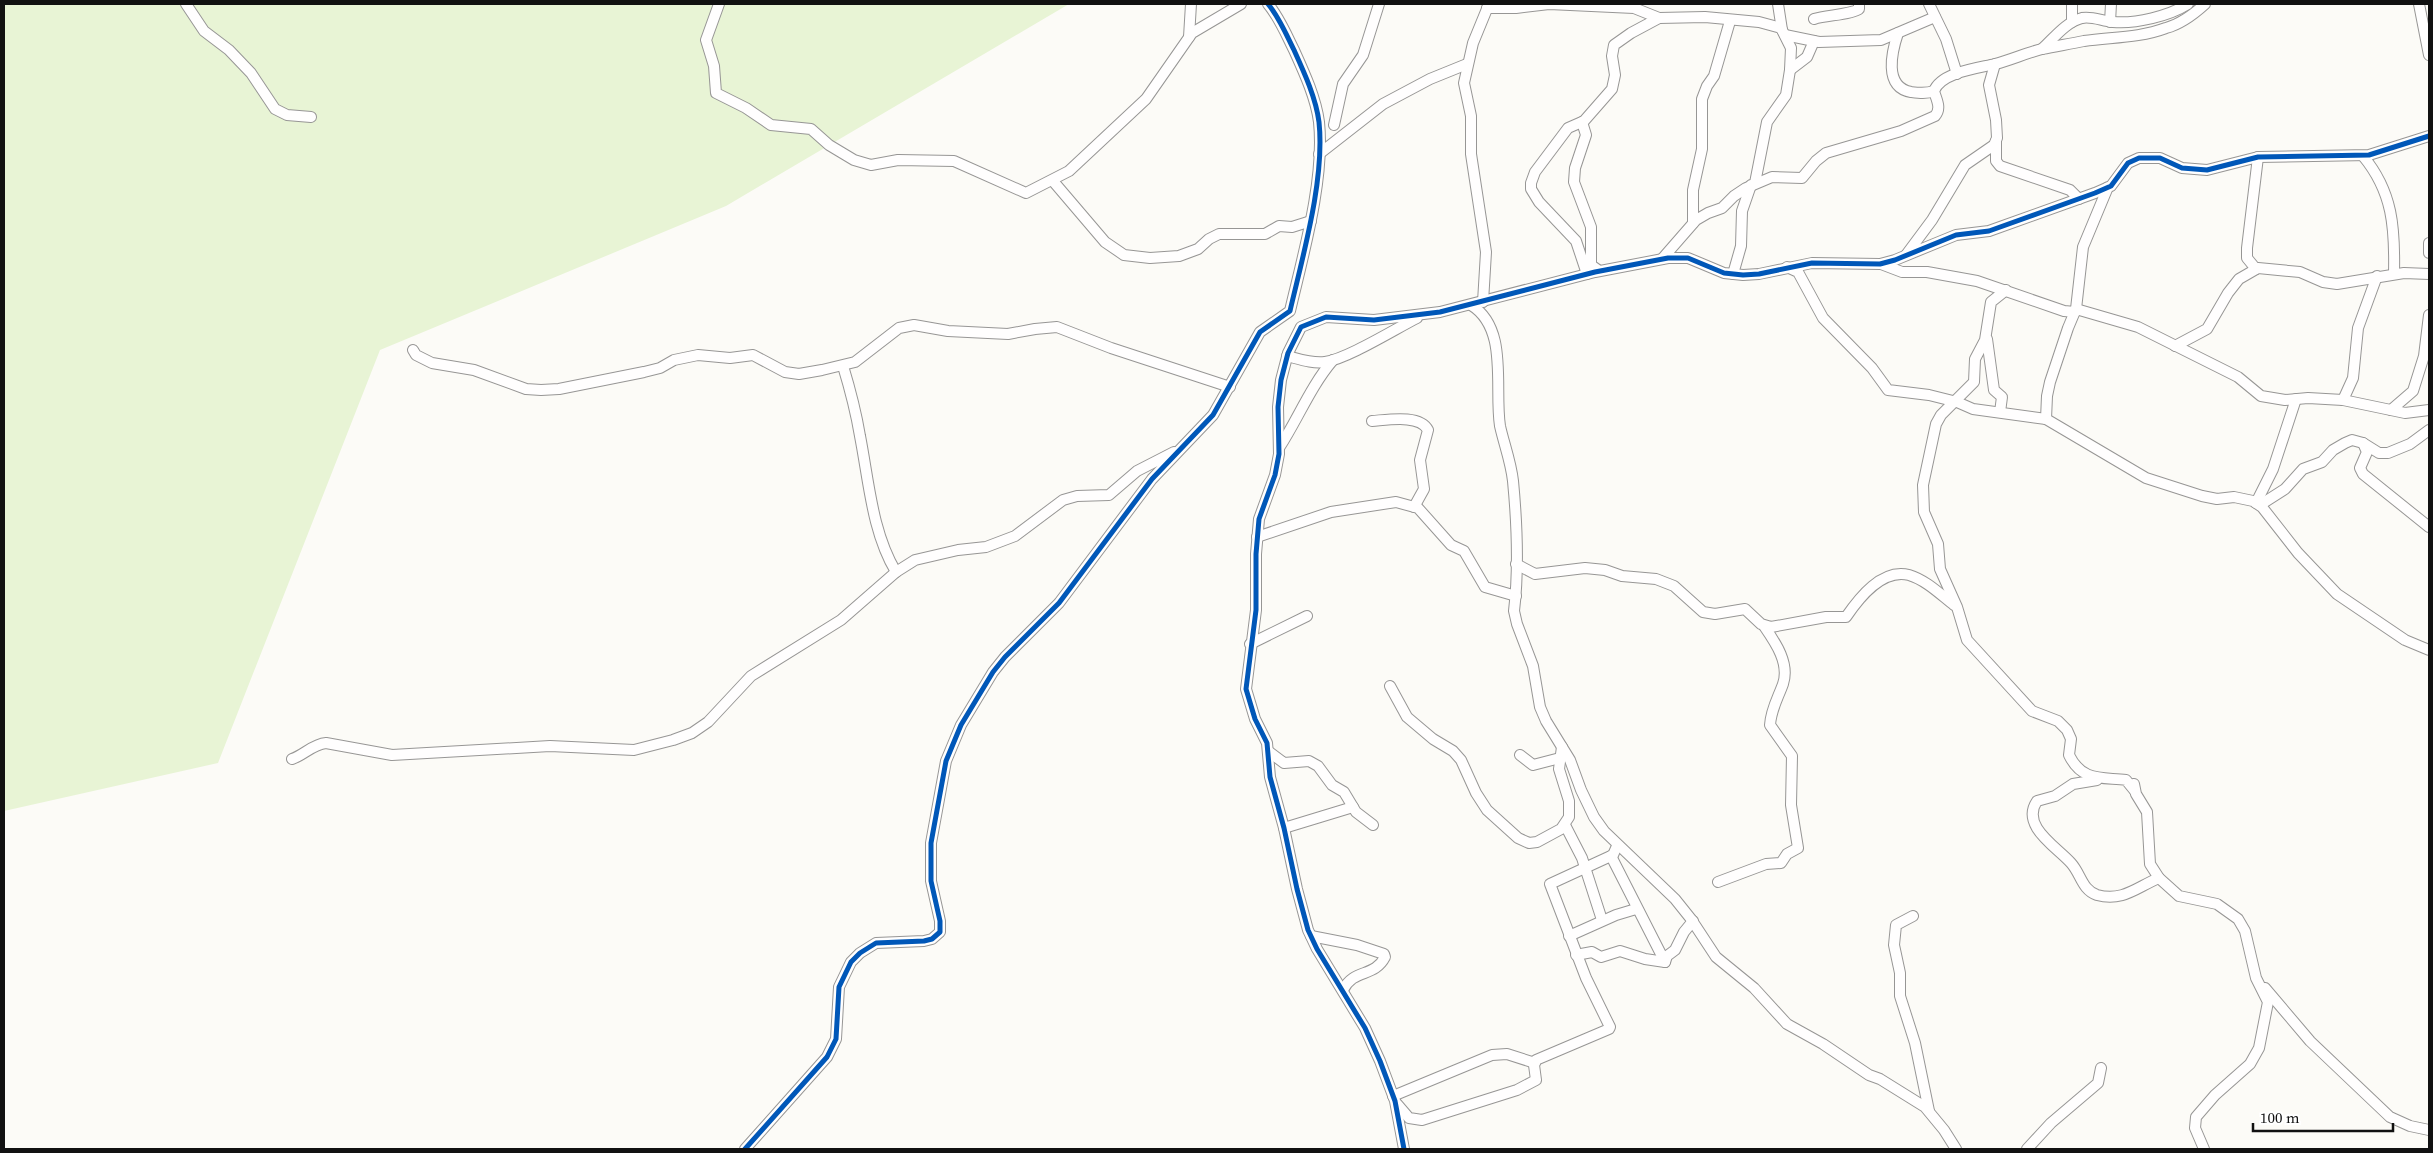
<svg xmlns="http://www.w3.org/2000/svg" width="2433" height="1153" font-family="'Source Serif 4',serif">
	<rect width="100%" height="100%" fill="#fcfbf7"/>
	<path fill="#e8f4d5" d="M4,4H1069L726,206L380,350L218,763L4,811Z"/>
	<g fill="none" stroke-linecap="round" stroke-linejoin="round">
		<g stroke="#979695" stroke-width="12">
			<g id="street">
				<path d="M186,4L204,31L229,50L251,73L275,109L287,115L311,117"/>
				<path d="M719,4L706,40L714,66L716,93L746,108L771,125L811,129L829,145L854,160L871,165L898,160L954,161L1026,193L1069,171L1146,99L1192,33L1241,4"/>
				<path d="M1778,4L1782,30"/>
				<path d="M1929,4L1946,39L1957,74"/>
				<path d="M2072,4V22"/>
				<path d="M2419,4L2429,55"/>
				<path d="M1487,8H1516L1549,4L1634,8L1659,18L1705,17L1759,22L1781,28L1791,48L1790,70L1786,95L1767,122L1755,183"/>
				<path d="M1814,19C1826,15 1850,15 1859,9V4"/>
				<path d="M2110,22L2111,4"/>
				<path d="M1898,33C1892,51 1883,87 1911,92C1919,93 1926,94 1934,91"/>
				<path d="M1785,35L1819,42L1881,40L1935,17"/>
				<path d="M1189,37L1191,4"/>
				<path d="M2042,49C2054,38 2066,22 2082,18C2092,16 2102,21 2113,22C2136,24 2169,16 2188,4"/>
				<path d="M1790,70L1807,57L1814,41"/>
				<path d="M1582,122L1586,135L1575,168L1574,182L1591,227V265L1598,270"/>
				<path d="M1334,125L1343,84L1363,55L1379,4"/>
				<path d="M1996,141V161L2000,166L2070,190L2079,199"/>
				<path d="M1319,154L1383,104L1430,79L1467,64"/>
				<path d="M2363,156C2393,192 2395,228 2394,274"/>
				<path d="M1053,181L1105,242L1124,255L1150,258L1179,256L1198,249L1209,239L1219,234H1265L1279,226L1292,227L1311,221"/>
				<path d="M1693,223V190L1702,149V99L1707,86L1714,76L1730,21"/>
				<path d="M2429,243V253"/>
				<path d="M1906,255L1932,220L1965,165L1994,145L1997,138L1996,120L1989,85L1995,64"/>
				<path d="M1662,259L1696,220L1708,213L1722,208L1734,196L1746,188L1772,177L1802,178L1816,161L1826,153L1901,131L1935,116C1942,108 1936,99 1934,91C1941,72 1979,68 1995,64C2011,60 2026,53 2042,49C2056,46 2070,44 2084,41C2112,37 2139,38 2166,28C2181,24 2194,14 2205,4"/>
				<path d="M1881,264L1902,272H1927L1977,281L2064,311L2075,312"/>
				<path d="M1787,267L1798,272L1823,318L1872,368L1888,390L1929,395L1957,402L1973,409L2046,419L2146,478L2202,496L2217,499L2234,497L2253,501L2262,507L2298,553L2337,594L2405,640L2429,650"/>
				<path d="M2256,269L2247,258V248L2258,157"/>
				<path d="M1587,274L1576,241L1539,202L1531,189V183L1535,172L1568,128L1584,121L1612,89L1615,75L1612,56L1614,45L1631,33L1659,18"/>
				<path d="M1733,274L1741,246L1742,211L1751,185"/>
				<path d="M2006,290L1991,302L1985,340L1975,359L1974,382L1941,415L1936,424L1923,485L1924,512L1938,544L1940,569L1957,607L1967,640L2032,711L2058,721L2067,730L2071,739L2069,755C2082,782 2102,777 2126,780L2135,791"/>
				<path d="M1483,302L1486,252L1471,154V116L1464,83L1473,43L1489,4"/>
				<path d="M1471,305C1509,328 1494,388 1500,426C1504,444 1511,462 1513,481C1517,523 1519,569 1514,611L1517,624L1533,666L1540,707L1546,721L1570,760L1581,790L1594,817L1604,831L1675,899L1691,919L1716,957L1754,988L1787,1024L1823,1044L1869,1075L1880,1079L1925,1107L1944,1130L1956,1149"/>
				<path d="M2076,309L2138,327L2238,377L2261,396L2285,400L2308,398L2343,400L2405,413L2429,410"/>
				<path d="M1987,339L1994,390L2002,397L2000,412"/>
				<path d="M2175,346L2207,329L2228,293L2239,279L2258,268L2300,272L2323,282L2337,284L2404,273L2429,274"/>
				<path d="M413,350L416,355L432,363L474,370L526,389L541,390L559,389L644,372L660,368L674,360L698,355L730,358L753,355L785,372L799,374L822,370L855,362L899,328L914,325L948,331L1008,334L1035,329L1057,327L1111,348L1230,387"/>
				<path d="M1287,356C1299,359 1313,364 1325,362C1347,359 1395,329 1417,318"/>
				<path d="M843,366C850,389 856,412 860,436C869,482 872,532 896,572"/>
				<path d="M2343,400L2353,378L2358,328L2377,276"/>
				<path d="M2391,410L2413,391L2424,356L2429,315"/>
				<path d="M2046,419L2047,396L2050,382L2068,328L2076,309L2083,247L2108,187"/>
				<path d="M1372,421C1387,420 1420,414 1428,430L1420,460L1424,489L1414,507"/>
				<path d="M2363,443L2367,452L2360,468L2363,474L2429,527"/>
				<path d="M1279,448C1298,419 1310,387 1333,360"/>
				<path d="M2256,503L2273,469L2296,399"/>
				<path d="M2260,505L2285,489L2303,469L2322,462L2333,450L2345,443L2352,440L2363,443L2379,453H2388L2410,444L2429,430"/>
				<path d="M1257,537L1331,512L1396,502L1418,508L1451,545L1464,551L1485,587L1516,596"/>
				<path d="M1516,564L1535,574L1585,568L1605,570L1622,576L1656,579L1674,586L1703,612L1715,614L1745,609L1761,624L1771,627L1826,617H1846C1859,598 1882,568 1909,575C1926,580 1941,595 1954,605"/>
				<path d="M1250,644L1307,616"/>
				<path d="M1390,686L1407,717L1433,739L1453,751L1461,760L1476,793L1487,810L1518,838L1529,843L1537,842L1561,829L1569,817V801L1559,769L1562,747"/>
				<path d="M1268,751L1284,763L1309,761L1318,766L1332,785L1344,792L1356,812L1373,825"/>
				<path d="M1520,755L1533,765L1560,758"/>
				<path d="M292,759C304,755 313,744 326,743L392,755L550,746L634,750L673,740L692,733L708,722L751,676L841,620L896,572L915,560L958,550L986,547L1015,536L1063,500L1077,496L1109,495L1137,471L1174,452"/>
				<path d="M2097,780L2073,784L2055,796L2037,801C2020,826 2057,847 2071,863C2081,874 2082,890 2097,895C2123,902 2137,887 2159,878"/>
				<path d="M2134,784L2136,794L2147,812L2150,864L2159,878L2179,896L2217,904L2238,919L2245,931L2256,978L2268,1002L2259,1048L2250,1064L2215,1095L2196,1117L2195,1128L2204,1149"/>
				<path d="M1565,825L1582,858L1602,920"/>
				<path d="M1284,828L1353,807"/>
				<path d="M1611,856L1665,962"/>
				<path d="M1718,882L1766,864L1781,863L1787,854L1798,848L1791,805L1792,756L1770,725C1771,709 1778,698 1783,684C1790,663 1775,642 1764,626"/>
				<path d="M1913,916L1896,925L1894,945L1900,973V996L1915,1043L1929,1111"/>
				<path d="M1311,936L1357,945L1384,954L1385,957C1374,978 1354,968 1343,990"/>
				<path d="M1569,936L1616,915L1636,909"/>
				<path d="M1576,955L1592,952L1601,957L1620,951L1645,959L1665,962L1667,956L1675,950L1684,932L1693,921"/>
				<path d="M2265,988L2310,1041L2390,1117L2410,1126L2429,1130"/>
				<path d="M1393,1096L1492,1055L1507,1054L1535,1063"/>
				<path d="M1397,1104L1409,1118L1422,1120L1517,1090L1536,1080L1534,1065L1536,1060L1609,1029L1610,1027L1586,978L1550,884L1613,855L1617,846"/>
				<path d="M745,1149L827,1057L836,1039L839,987L851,962L860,953L876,943L924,941L932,939L940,932V921L931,881V843L946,761L961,725L993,672L1005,657L1059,603L1152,479L1213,415L1260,332L1290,311C1303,255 1325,179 1319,122C1316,98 1304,72 1294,50C1286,34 1279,17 1268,4"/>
				<path d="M1404,1149L1395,1101L1380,1061L1365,1028L1317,949L1308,930L1297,889L1284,828L1270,777L1267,743L1255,719L1246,689L1256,610V554L1259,519L1275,475L1279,454L1278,407L1281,380L1288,353L1301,327L1326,317L1374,320L1440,312L1595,272L1668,258H1688L1724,273L1743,275L1759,274L1812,263L1880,264L1895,260L1956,235L1989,231L2095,193L2111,186L2128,163L2139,158H2160L2182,168L2207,170L2258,157L2369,155L2429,136"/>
				<path d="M2027,1149L2051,1123L2098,1083L2101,1068"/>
			</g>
		</g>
		<use href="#street" stroke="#fffefe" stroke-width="10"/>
		<g stroke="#fff" stroke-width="8">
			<g id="cycleway">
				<path d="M745,1149L827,1057L836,1039L839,987L851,962L860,953L876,943L924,941L932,939L940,932V921L931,881V843L946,761L961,725L993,672L1005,657L1059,603L1152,479L1213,415L1260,332L1290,311C1303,255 1325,179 1319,122C1316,98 1304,72 1294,50C1286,34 1279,17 1268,4"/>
				<path d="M1404,1149L1395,1101L1380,1061L1365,1028L1317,949L1308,930L1297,889L1284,828L1270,777L1267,743L1255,719L1246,689L1256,610V554L1259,519L1275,475L1279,454L1278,407L1281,380L1288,353L1301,327L1326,317L1374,320L1440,312L1595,272L1668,258H1688L1724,273L1743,275L1759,274L1812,263L1880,264L1895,260L1956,235L1989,231L2095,193L2111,186L2128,163L2139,158H2160L2182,168L2207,170L2258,157L2369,155L2429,136"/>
			</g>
		</g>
		<use href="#cycleway" stroke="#0057b8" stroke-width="5"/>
	</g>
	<rect width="2433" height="1153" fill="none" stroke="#111111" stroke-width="10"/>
	<path d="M2253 1123v8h140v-8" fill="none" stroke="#111111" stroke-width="2.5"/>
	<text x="2260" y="1123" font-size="15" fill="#111111" stroke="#ffffff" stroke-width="4" paint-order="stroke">100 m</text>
</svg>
